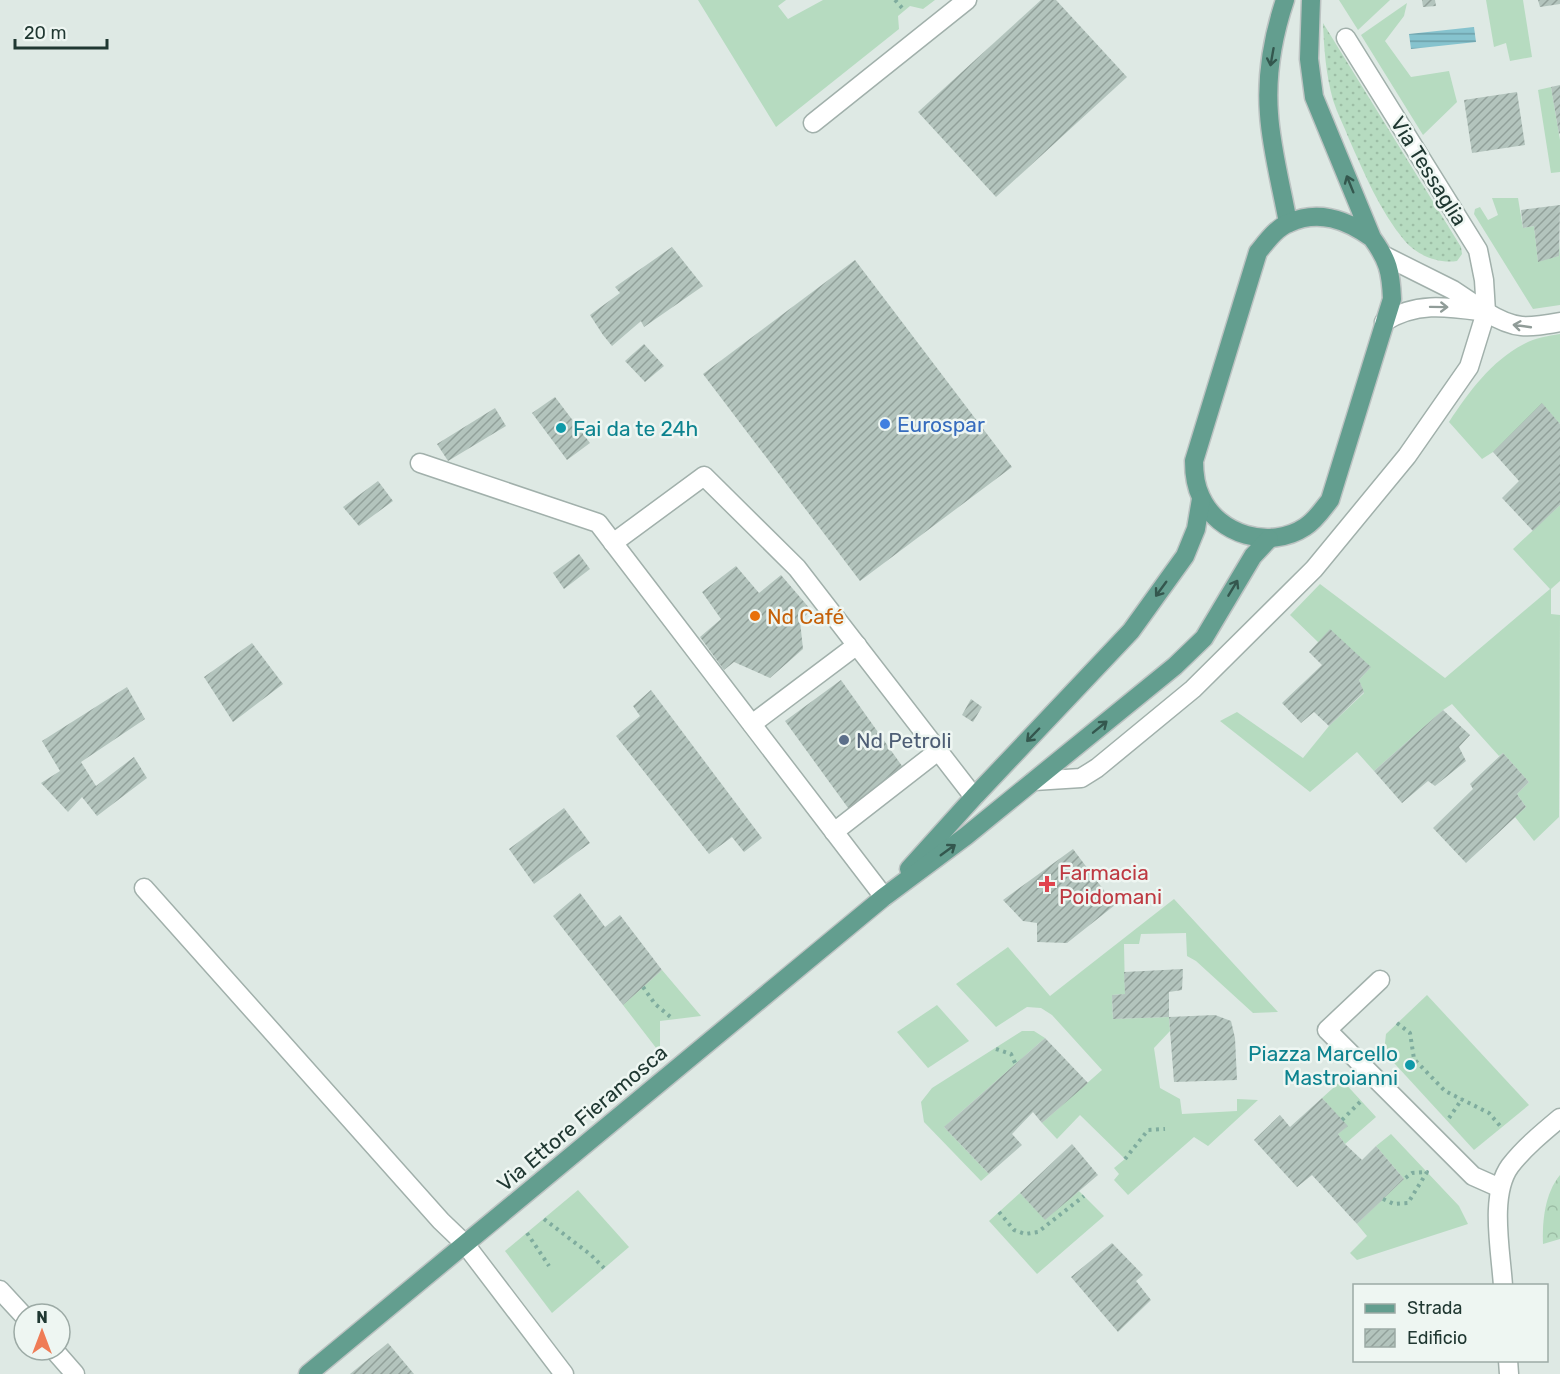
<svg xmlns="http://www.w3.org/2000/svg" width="1560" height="1374" font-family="Rubik,sans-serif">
	<defs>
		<pattern id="grass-dots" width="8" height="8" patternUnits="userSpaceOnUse" patternTransform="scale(1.5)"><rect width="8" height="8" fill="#b6dbc0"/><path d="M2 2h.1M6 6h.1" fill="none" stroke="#9cbda5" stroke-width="1.8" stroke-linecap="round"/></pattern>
		<pattern id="forest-crowns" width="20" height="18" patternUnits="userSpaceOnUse" patternTransform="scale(1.5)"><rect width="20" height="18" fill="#b6dbc0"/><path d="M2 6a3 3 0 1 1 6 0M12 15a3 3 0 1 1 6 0" fill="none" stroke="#9cbda5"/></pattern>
		<pattern id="water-rules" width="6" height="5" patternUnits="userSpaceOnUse" patternTransform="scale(1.5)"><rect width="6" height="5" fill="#86c3ce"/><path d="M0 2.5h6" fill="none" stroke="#6d9fa8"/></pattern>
		<pattern id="building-hatch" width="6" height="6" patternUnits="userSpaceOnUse" patternTransform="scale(1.5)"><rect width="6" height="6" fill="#b3c4bd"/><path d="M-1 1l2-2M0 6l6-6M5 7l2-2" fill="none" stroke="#91a09a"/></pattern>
	</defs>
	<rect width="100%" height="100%" fill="#dee9e4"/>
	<path fill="url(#grass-dots)" d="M1323,23L1461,247L1462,254L1457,261C1438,264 1416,255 1404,240C1380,211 1364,173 1349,139C1344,126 1337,113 1333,100C1326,75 1324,49 1323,23Z"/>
	<path fill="url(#forest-crowns)" d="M1560,1175V1239L1543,1244C1542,1221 1545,1193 1560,1175Z"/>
	<g fill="#b6dbc0">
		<path d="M698,0H786L778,6L788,19L823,0H935L923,9L910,6L898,16L899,29L776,127Z"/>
		<path d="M1339,0H1390L1358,30Z"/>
		<path d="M1486,0H1523L1532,57L1510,61L1506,43L1494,47Z"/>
		<path d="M1407,3L1404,16L1385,41L1411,77L1449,71L1457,102L1423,135L1361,35Z"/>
		<path d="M1551,87L1560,140V172L1551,173L1538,90Z"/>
		<path d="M1492,198H1518L1523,228L1534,226L1538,261L1559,256L1560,242V305L1533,309L1474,214L1475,209L1480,207L1488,220L1498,215Z"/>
		<path d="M1560,334V424L1542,404L1493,452L1482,459L1449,422C1469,392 1491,361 1524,344C1534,338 1548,336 1560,334Z"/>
		<path d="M1560,505V581L1551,589V614L1560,615L1559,817L1534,841L1515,817L1526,807L1517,794L1529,782L1503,753L1499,756L1452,704L1443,710L1374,771L1357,752L1310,792L1220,721L1237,712L1303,758L1329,726L1364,693L1359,680L1370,668L1318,642L1290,615L1320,584L1445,678L1550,589L1513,549Z"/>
		<path d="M1174,899L1278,1012L1253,1013L1196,961L1187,956L1186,933L1141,934L1139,944H1124L1125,994L1112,995L1113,1019L1169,1017L1170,1031L1154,1048L1160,1088L1180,1099L1182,1114L1237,1111V1099L1258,1100L1208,1146L1194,1137L1128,1195L1114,1180L1119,1174L1114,1168L1125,1159L1080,1115L1057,1139L1042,1123L1102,1070L1052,1015L1041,1008L1027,1007L996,1027L956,984L1008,947L1050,996Z"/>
		<path d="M662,970L701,1016L660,1021V1053L623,1005Z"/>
		<path d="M1427,995L1529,1105L1474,1150L1384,1052L1386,1034Z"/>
		<path d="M937,1005L969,1041L928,1068L897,1032Z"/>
		<path d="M1022,1031H1034L1045,1038L944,1127L989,1174L981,1181L924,1122L921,1102L932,1088Z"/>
		<path d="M1342,1080L1376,1117L1345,1144L1338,1134L1347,1126L1322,1098Z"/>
		<path d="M1391,1134L1459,1206L1468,1224L1357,1260L1350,1253L1367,1236L1357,1224L1404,1179L1376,1146Z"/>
		<path d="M578,1190L629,1247L552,1313L505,1251Z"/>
		<path d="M1079,1191L1104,1216L1037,1274L989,1221L1020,1193L1045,1219Z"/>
	</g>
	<path fill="url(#water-rules)" d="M1474,27L1476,42L1411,49L1409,34Z"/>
	<g fill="url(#building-hatch)">
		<path d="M1041,0H1056L1127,77L996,197L918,112Z"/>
		<path d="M1422,0H1435L1436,6L1423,7Z"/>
		<path d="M1538,0H1560V4L1540,7Z"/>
		<path d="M1560,85V133L1559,134L1551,87Z"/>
		<path d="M1517,92L1525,145L1472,153L1464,100Z"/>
		<path d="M1560,205L1559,256L1538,262L1534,226L1523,228L1521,210Z"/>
		<path d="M672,247L703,286L644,327L641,321L612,346L603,335L590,315L620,293L615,287Z"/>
		<path d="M855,260L1012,467L860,581L703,374Z"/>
		<path d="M644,344L664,366L645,382L625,361Z"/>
		<path d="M555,397L590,443L567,460L532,413Z"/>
		<path d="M1542,403L1560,424V505L1533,531L1502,498L1519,481L1493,452Z"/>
		<path d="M495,408L506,426L448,461L437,444Z"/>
		<path d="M378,481L393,501L359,526L343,507Z"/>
		<path d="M579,554L590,569L564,589L553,573Z"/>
		<path d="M736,566L759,593L781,575L811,610L800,621L803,649L770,678L734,662L724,670L700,637L721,619L702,592Z"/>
		<path d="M1330,629L1371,667L1359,680L1364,692L1329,726L1314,712L1301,723L1282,703L1322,665L1309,652Z"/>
		<path d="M252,643L283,684L233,722L204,677Z"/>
		<path d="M841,680L907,773L851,812L785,721Z"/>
		<path d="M127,687L145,719L81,762L96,786L134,757L147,778L97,816L82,797L68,812L41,783L60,771L42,741Z"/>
		<path d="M651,690L762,838L744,852L732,837L709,854L616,736L640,716L633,706Z"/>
		<path d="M971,699L982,707L973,722L962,715Z"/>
		<path d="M1443,710L1470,735L1459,747L1466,761L1435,786L1428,781L1402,803L1374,771Z"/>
		<path d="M1503,753L1529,782L1517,794L1526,807L1466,863L1433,828L1473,789L1470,784Z"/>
		<path d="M564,808L590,843L534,884L509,849Z"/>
		<path d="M1073,849L1115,905L1067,943L1037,942V923L1023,921L1003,900Z"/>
		<path d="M580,893L605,927L620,915L662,970L623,1005L553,916Z"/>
		<path d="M1183,969L1182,990L1169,992V1017L1113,1019L1112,995L1125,994L1124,972Z"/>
		<path d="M1215,1015L1231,1021L1235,1038L1237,1080L1174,1082L1169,1017Z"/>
		<path d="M1045,1038L1088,1083L1042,1123L1033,1112L1012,1134L1022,1145L989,1174L944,1127Z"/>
		<path d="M1322,1098L1348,1126L1338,1134L1345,1144L1362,1160L1376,1146L1404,1179L1357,1224L1312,1175L1297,1187L1254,1140L1280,1115L1290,1127Z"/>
		<path d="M1072,1144L1098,1175L1045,1220L1020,1193Z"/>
		<path d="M1112,1243L1143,1275L1136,1281L1151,1300L1118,1332L1071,1277Z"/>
		<path d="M388,1343L414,1374H350Z"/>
	</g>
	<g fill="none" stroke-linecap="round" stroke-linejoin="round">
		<g stroke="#a1b0ab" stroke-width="21">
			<g id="minor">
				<path d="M813,123L967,0"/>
				<path d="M1486,312C1515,330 1527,328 1560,322"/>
				<path d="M1384,322C1417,301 1449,307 1486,312L1453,290L1385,256"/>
				<path d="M420,463L598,523L884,897"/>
				<path d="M613,543L704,476L797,568L974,797"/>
				<path d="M752,724L857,645"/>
				<path d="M1034,781L1081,778L1097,768L1193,689L1314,569L1407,456L1469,367L1486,312L1484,280L1478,250L1346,38"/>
				<path d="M834,832L938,751"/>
				<path d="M144,888L441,1221L465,1244L564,1374"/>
				<path d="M1380,980L1327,1030L1473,1176L1500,1188"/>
				<path d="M1503,1286C1501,1252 1489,1195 1510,1166C1524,1148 1542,1133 1560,1118"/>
				<path d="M0,1290L24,1316"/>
				<path d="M54,1350L75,1374"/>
				<path d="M1508,1360L1509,1374"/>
			</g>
		</g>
		<g stroke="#bcc3c2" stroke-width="21">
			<g id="major">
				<path d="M1285,0C1273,36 1266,76 1269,114C1271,148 1282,189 1288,223"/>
				<path d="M1311,0L1309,59L1314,97L1372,238C1388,260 1391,272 1392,299L1330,500C1322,510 1316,520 1305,527C1270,550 1218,535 1201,497C1195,485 1194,474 1194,461L1258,252C1267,241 1276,228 1289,223C1319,209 1347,220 1372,238"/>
				<path d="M909,869L974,797L1131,631L1185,556L1196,529L1201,499"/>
				<path d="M308,1374L884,897L966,836L1175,666L1204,638L1253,556L1269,539"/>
			</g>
		</g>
		<g stroke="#7fac9e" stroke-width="4" stroke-dasharray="3 4.5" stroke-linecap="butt">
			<path d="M895,0L904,10"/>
			<path d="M643,987L655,1004L673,1019"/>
			<path d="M1397,1023L1410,1033L1414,1059L1445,1091L1489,1113L1501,1127"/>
			<path d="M996,1049L1011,1054L1016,1065"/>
			<path d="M1449,1118L1462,1099"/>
			<path d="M1342,1120L1361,1101"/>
			<path d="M1125,1159L1148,1130L1165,1129"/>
			<path d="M1383,1199L1394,1204L1408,1203L1427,1172L1412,1173L1404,1179"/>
			<path d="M999,1212L1014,1230L1025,1234L1038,1232L1084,1196"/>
			<path d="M544,1219L591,1255L604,1268"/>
			<path d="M527,1233L549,1266"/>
		</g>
		<use href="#minor" stroke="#fff" stroke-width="18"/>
		<use href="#major" stroke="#639e8f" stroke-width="18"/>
	</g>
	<defs><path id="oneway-shaft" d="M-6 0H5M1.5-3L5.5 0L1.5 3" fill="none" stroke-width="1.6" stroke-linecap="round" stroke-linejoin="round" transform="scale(1.5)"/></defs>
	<g stroke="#34574e">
		<use href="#oneway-shaft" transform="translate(1272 57) rotate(100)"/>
		<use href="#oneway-shaft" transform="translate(1350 184) rotate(-112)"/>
		<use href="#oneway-shaft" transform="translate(1233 588) rotate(-59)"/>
		<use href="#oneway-shaft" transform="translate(1161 589) rotate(126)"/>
		<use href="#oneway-shaft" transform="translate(1100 727) rotate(-39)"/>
		<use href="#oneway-shaft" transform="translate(1033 735) rotate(134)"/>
		<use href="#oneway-shaft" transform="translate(948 850) rotate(-36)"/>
	</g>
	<g stroke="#909c98">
		<use href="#oneway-shaft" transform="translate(1439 307) rotate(1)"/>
		<use href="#oneway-shaft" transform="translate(1522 326) rotate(-172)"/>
	</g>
	<circle fill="#3f7fe0" stroke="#eef6f2" stroke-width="2" cx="885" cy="424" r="6"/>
	<g fill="#0f9aa8" stroke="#eef6f2" stroke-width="2">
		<circle cx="561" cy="428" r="6"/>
		<circle cx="1410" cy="1065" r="6"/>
	</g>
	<circle fill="#e8710a" stroke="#eef6f2" stroke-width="2" cx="755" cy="616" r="6"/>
	<circle fill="#5c6f8a" stroke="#eef6f2" stroke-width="2" cx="844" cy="740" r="6"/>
	<path fill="#e0444e" stroke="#eef6f2" stroke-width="2" d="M1044 875h6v6h6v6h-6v6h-6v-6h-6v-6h6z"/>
	<g text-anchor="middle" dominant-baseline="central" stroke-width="5" stroke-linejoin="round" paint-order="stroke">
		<g font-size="21" fill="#203832" stroke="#eef6f2">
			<text transform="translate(1429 171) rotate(58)">Via Tessaglia</text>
			<text transform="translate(582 1118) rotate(-40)">Via Ettore Fieramosca</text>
		</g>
		<g font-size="21" fill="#366cbe" stroke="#eef6f2" text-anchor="start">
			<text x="897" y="424">Eurospar</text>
		</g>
		<g font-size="21" fill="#0d838f" stroke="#eef6f2" text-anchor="start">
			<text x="573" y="428">Fai da te 24h</text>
			<text x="1398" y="1053" text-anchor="end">Piazza Marcello<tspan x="1398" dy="24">Mastroianni</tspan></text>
		</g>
		<g font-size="21" fill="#c56008" stroke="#eef6f2" text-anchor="start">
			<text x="767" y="616">Nd Café</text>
		</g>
		<g font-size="21" fill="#4e5e75" stroke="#eef6f2" text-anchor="start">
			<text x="856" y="740">Nd Petroli</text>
		</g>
		<g font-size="21" fill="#be3a42" stroke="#eef6f2" text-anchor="start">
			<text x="1059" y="872">Farmacia<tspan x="1059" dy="24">Poidomani</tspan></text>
		</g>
	</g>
	<rect x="1353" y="1284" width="195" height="78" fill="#eef6f2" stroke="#9caaa5" stroke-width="1.5"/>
	<rect x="1365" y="1304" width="30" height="9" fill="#639e8f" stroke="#9caaa5" stroke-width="1.5"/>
	<text x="1407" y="1314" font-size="18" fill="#203832">Strada</text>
	<rect x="1365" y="1329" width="30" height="18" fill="url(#building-hatch)" stroke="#9caaa5" stroke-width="1.5"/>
	<text x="1407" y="1344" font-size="18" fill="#203832">Edificio</text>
	<g transform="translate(42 1332)"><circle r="28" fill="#eef6f2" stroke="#9caaa5" stroke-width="1.5"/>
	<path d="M0-4.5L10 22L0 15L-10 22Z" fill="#ef7c56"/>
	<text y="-9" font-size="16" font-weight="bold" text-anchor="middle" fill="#203832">N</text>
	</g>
	<path d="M15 39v9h92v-9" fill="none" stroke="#203832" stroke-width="3"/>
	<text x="24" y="39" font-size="18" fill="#203832" stroke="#eef6f2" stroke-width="4.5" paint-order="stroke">20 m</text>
</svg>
